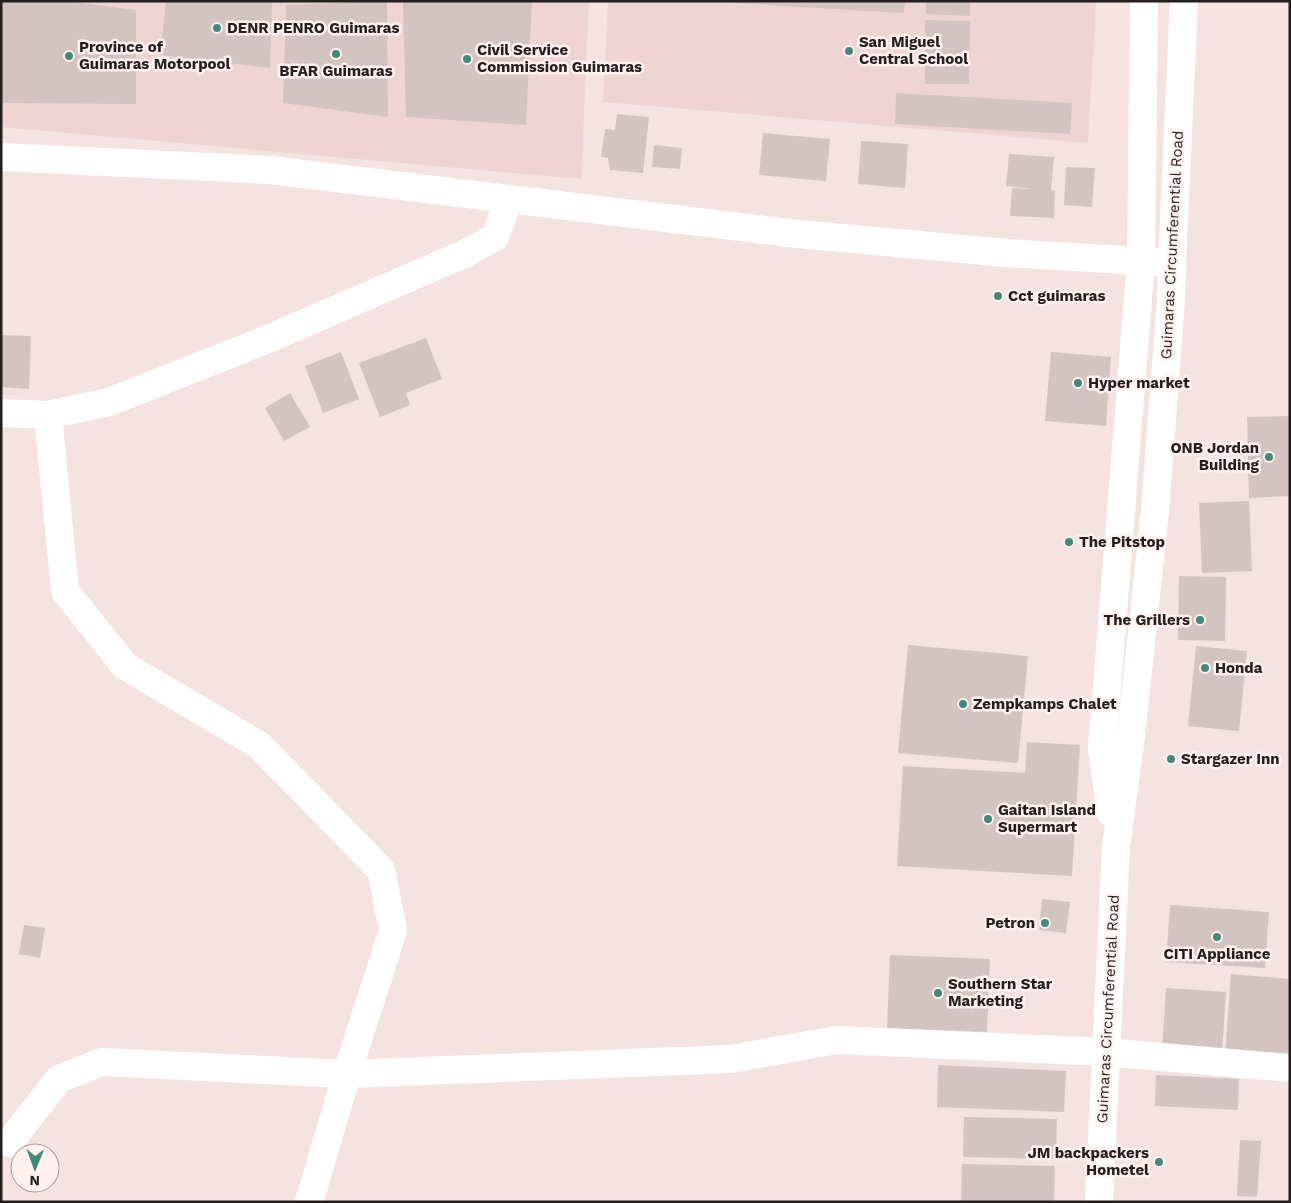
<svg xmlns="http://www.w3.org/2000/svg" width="1291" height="1203" font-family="'Work Sans',sans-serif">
	<rect width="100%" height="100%" fill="#f4e3e1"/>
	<g fill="#eed5d2">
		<path d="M1,1H589L581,179L1,127Z"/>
		<path d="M608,1H1096L1088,143L603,102Z"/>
	</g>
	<g fill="#d3c3c1">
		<path d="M1,1H66L136,10V104L1,103Z"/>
		<path d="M166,1H272L270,68L160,55Z"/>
		<path d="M387,1L388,117L283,103L286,5Z"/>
		<path d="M403,1H532L526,125L406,117Z"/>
		<path d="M734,1H905L904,13L734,3Z"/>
		<path d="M926,1H970V16L926,14Z"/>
		<path d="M925,20L970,21L969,84H925Z"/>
		<path d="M896,93L1072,103L1070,134L895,124Z"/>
		<path d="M617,114L649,117L643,173L610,170L608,158L601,157L605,129L615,130Z"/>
		<path d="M763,133L830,139L826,181L759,175Z"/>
		<path d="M861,141L908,144L905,188L858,184Z"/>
		<path d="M654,145L682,148L680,169L652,167Z"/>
		<path d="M1009,154L1054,157L1051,190L1055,191L1054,218L1010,216L1012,188L1033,189L1006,186Z"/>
		<path d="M1066,167L1095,168L1092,207L1064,205Z"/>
		<path d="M1,335L31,336L29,389L1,387Z"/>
		<path d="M426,338L442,379L406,393L410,405L380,417L359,363Z"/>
		<path d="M341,352L359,399L323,413L305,366Z"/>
		<path d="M1051,352L1111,357L1106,426L1045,421Z"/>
		<path d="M290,393L310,427L284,441L265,408Z"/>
		<path d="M1290,416V496L1249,498L1247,417Z"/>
		<path d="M1249,501L1252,571L1202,573L1199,503Z"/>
		<path d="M1179,576L1226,577L1225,641L1178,640Z"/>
		<path d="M908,645L1028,656L1018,763L898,753Z"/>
		<path d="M1196,646L1247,651L1239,731L1188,726Z"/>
		<path d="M1027,742L1080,745L1072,876L897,866L903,766L1025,773Z"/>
		<path d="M1042,899L1070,902L1066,933L1039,930Z"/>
		<path d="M1170,905L1269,912L1265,968L1166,962Z"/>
		<path d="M24,925L45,928L40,958L19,954Z"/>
		<path d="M890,955L990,959L987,1032L887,1028Z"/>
		<path d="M1231,974L1290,979V1030L1287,1059L1225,1055Z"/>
		<path d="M1166,988L1226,992L1222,1054L1162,1050Z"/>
		<path d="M938,1065L1066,1071L1064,1112L937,1107Z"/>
		<path d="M1156,1075L1239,1079L1238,1110L1155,1106Z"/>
		<path d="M964,1117L1057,1119L1056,1159L963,1157Z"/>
		<path d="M1240,1140L1261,1141L1257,1197L1237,1196Z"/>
		<path d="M962,1164L1055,1166L1054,1202H961Z"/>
	</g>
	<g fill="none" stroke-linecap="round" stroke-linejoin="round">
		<g stroke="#fff" stroke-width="28">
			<path d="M1,157L270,170L798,234L1007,253L1172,263"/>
			<path d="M1,413L48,415L109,402L268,339L464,254L495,237L509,199"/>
			<path d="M9,1143L59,1079L102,1062L347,1074L393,930L381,870L259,745L125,666L65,591L48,415"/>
			<path d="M309,1202L347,1074L730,1059L837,1040L1105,1052L1290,1068"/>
		</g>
		<g stroke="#fff" stroke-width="28">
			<path d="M1111,813L1102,749L1141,261L1144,1"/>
			<path d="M1099,1202L1116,847L1131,736L1155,511L1171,299L1172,263L1184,1"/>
		</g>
	</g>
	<g fill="#458778" stroke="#fff1ef" stroke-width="2">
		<circle cx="217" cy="28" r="5"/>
		<circle cx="849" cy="51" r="5"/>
		<circle cx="336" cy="54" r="5"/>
		<circle cx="69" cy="56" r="5"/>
		<circle cx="467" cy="59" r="5"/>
		<circle cx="998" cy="296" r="5"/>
		<circle cx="1078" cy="383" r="5"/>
		<circle cx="1269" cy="457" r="5"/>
		<circle cx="1069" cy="542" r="5"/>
		<circle cx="1200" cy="620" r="5"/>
		<circle cx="1205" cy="668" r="5"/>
		<circle cx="963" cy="704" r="5"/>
		<circle cx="1171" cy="759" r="5"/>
		<circle cx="988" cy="819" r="5"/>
		<circle cx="1045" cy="923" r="5"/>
		<circle cx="1217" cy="937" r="5"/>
		<circle cx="938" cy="993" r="5"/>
		<circle cx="1159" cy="1162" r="5"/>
	</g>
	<g text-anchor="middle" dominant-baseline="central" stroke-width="5" stroke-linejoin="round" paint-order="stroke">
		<g font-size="15" font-weight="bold" fill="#241e1e" stroke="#fff1ef" text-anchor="start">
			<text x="227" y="28">DENR PENRO Guimaras</text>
			<text x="859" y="42">San Miguel<tspan x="859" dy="17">Central School</tspan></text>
			<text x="79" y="47">Province of<tspan x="79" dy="17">Guimaras Motorpool</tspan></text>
			<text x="477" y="50">Civil Service<tspan x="477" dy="17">Commission Guimaras</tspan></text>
			<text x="336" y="71" text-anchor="middle">BFAR Guimaras</text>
			<text x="1008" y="296">Cct guimaras</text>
			<text x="1088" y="383">Hyper market</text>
			<text x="1259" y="448" text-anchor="end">ONB Jordan<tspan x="1259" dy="17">Building</tspan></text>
			<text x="1079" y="542">The Pitstop</text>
			<text x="1190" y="620" text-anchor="end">The Grillers</text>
			<text x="1215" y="668">Honda</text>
			<text x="973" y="704">Zempkamps Chalet</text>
			<text x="1181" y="759">Stargazer Inn</text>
			<text x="998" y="810">Gaitan Island<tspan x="998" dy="17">Supermart</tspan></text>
			<text x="1035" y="923" text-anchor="end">Petron</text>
			<text x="1217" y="954" text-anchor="middle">CITI Appliance</text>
			<text x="948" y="984">Southern Star<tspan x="948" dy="17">Marketing</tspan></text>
			<text x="1149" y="1153" text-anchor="end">JM backpackers<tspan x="1149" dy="17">Hometel</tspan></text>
		</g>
		<g font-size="15" fill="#241e1e" stroke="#fff1ef">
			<text transform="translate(1172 245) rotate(-87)">Guimaras Circumferential Road</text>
			<text transform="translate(1108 1009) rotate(-87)">Guimaras Circumferential Road</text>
		</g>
	</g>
	<rect width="1291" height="1203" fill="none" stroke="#241e1e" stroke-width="5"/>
	<g transform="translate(35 1168) rotate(181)"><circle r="24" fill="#fff1ef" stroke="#a79d9b"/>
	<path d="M0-4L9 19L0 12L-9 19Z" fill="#458778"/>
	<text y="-8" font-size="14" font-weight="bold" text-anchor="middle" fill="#241e1e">N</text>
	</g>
</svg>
